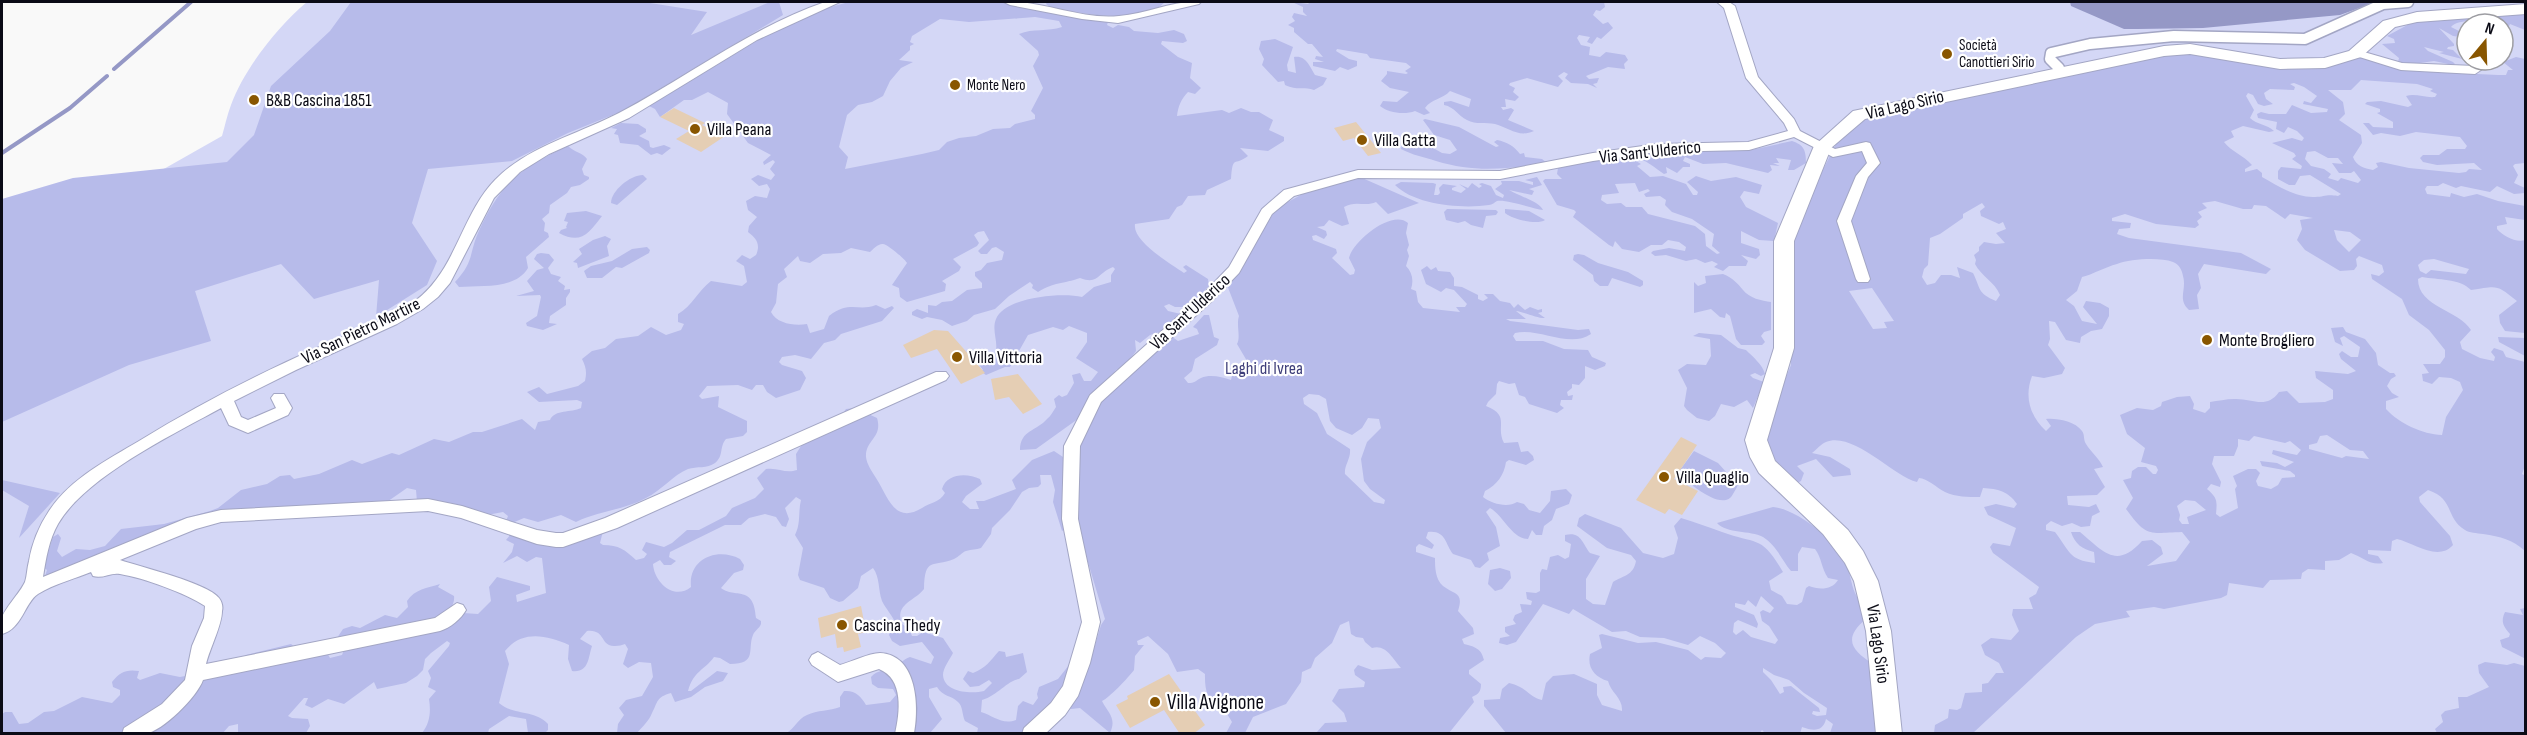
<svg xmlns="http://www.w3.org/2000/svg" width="2527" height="735" font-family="'Sofia Sans Condensed',sans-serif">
	<rect width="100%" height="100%" fill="#f9f9f9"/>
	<path fill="#d4d7f6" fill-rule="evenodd" d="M307,2H2525V733L2,734V211L162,170L222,136C225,126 227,115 231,105C244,69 278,26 307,2ZM2467,24H2503V60H2467Z"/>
	<g fill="#b7bbea" fill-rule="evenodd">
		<path d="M351,2H653L650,3L707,12L691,35L770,2H779L783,15L625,110L568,133L512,161L428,169L412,223L437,261L427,285L376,317L379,280L314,299L281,264L195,291L211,341L129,365L2,422V199L73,178L227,162L254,135L271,86L330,31Z"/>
		<path d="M849,2H1000L1108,22L1107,25L1113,28L1118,25L1129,27L1134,31L1158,33L1174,30L1184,34L1187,41L1183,43L1162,41L1161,44L1178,57L1192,63L1190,78L1201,88L1195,94L1188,92C1181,99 1178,107 1177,116L1222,110L1229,113L1241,108L1251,112H1259L1273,120L1269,130L1284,137V141L1268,151L1240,148L1248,156C1234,167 1233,154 1231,179L1207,190L1205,195L1188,196L1182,205L1177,207L1169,219L1135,224C1132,241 1171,264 1184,273L1187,271L1183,267L1186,265L1208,279L1209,286L1188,307H1175L1169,304L1164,306L1168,311L1181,314L1165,330L1150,335L1140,343L1135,340L1136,351L1125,366L1116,370L1082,416L1036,449L1020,450C1020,430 1037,431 1047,419C1051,416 1053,411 1056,407L1054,399L1059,395L1062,397L1067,395L1074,383L1072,375L1080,373L1084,381H1091L1098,372L1076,358L1087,342V333L1069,326L1063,330L1053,327L1028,335L1010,367H1005L986,375L980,371L983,370L980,366C1009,354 989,336 996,319C1005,297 1062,292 1082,297L1094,287L1111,282V275L1115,269L1113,267C1097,273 1099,285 1080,278C1063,284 1054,282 1038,292L1032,288L1033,285L1030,282L1009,296L995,309L974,315L967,321L952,326L942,320L927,317L922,319L912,315V312L917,309L928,313V305L936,306L942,302L952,301L967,290L982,288V283L975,276V272L981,270L987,263L1002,260L1004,252L996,247L992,248L987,254H981L978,251L989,240L984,231L978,232L974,235L979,243L977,246L953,259L961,267L959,271L942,281L946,284L945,291L907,302L900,297L899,288L892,285L907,263C905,259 887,244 883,244C879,243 873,249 870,252L851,248L841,253L823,254L810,263L800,261L798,256L784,269L787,277L778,284L776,303L771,312C777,324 795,326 807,324L810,333L824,329L829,316C850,300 858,312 876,305L885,309L892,306L894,308L882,321L841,334L835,340L824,343L811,359L795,355L782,357L779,362L782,365L802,371L806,378L800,390L776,398L767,392L763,385H756L752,390L738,385L707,386L699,396L702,399L719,396L718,407L747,421V432L743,436L726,439C719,447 724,456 715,463C707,469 697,466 688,469C673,475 661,491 646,498C624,510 598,511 576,522L561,515L538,522L524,518L512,523L506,521L508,516L503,512L487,515L417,502L416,490L407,488L384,504L219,512L44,579L47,570L43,567L53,537L58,534L61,538L57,551L62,557L76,549L90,550L105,546L121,529L164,524L210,511L218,508L241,490L267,484L280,476L290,475L294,479L319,474L352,460L362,464L392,453L399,455L434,439L449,442L473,432H482L522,419L535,430L538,422L550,420C555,409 571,413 581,408L582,402L577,400L539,402L527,392L539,387L547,394L578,386L585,381C587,372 586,367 582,359L592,351L605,348L616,339L638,336L651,327L666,335L681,330L684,324L678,322V314C692,306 698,291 711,281L742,286L747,282L744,266L736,261L742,255L750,259L756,255C761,244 756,238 748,232L749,226L757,217L748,210L746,201L755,196L767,198L770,189L767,184L759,186L751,179L758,175L771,180L775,175L770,169L775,162L773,160L764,165L763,162L771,155L748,143L727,114L728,103L708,92L692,100H684L660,117L655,109L649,106L783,25L812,12ZM1035,17L1059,21L1062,27C1048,32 1033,28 1019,34L1038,51L1039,55L1033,66L1043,88L1031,111L1035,115V119L1015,124L1010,128L993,129L976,136L959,138L947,142L939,150L922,154L845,169L848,157L839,147L847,115L858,105L872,102L883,96L890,81L901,68L913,62L899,60L910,50V46L914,44L910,42L912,36L940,19L969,22Z"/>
		<path d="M1047,2H1165C1142,26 1081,13 1051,8L1046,4Z"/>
		<path d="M1292,2L1308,4L1310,2H1604L1605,7L1600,11L1596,10L1593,15L1603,24L1608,22L1613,28L1601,39L1597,37L1592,44L1587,42L1590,37L1579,35L1577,38L1581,45L1590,47L1589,55L1600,57L1606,52L1625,55L1628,60L1624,64L1625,69L1608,67L1586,76L1589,79L1599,78L1597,83L1593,84L1597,88L1588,84L1571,83L1565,78L1568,74L1564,72L1558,76L1563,81L1558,87L1527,78L1510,83L1509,85L1515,88L1513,92L1519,97L1515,101L1505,99L1506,107H1501L1503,110L1511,108L1514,110L1508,120L1534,131C1519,138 1509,128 1495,124C1486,122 1476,125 1467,120C1458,116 1455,107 1444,105V102L1451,101L1469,107L1471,99L1450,91C1443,99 1431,99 1425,108L1430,113L1424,115L1415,111C1405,115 1388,113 1380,106L1383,101L1397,102L1409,92L1390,88L1381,81L1387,74V71L1406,74L1408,73L1405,71L1411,67L1406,63L1370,58L1367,54L1337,49L1336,51L1349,59L1357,61V66L1348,70L1340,67L1335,71L1313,66V62H1324L1315,59L1316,56L1323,57L1312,44H1308L1294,32V28L1288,25L1295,21L1292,17L1294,13L1307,16L1303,12V7Z"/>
		<path d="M2525,13V30L2510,24L2508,28H2503V24C2489,24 2460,16 2451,27L2467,35V38L2453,36L2439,28L2454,44V46L2448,47L2447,49L2453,50L2462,59L2439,53L2444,52L2424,47L2428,51L2453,62L2455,64L2453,65L2434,61L2406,65L2398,62L2399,58L2382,44L2395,43L2394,39L2387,36L2413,22Z"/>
		<path d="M1275,39L1293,47L1287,65L1288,71L1296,73L1294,57C1306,55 1310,67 1315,75L1327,78L1323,85L1314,90C1302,86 1298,91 1285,85L1284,81L1278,82L1262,65L1264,59L1259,49L1261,41Z"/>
		<path d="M2191,51L2280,65L2357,56L2414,71L2498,75H2506L2508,70H2513L2503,62L2516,57L2525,59V163L2515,164L2513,166L2518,175L2514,183L2525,188V193L2514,194L2497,186L2490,192L2461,186L2456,188L2443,183L2438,186H2427L2425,189L2427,194L2450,197L2451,193L2464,197L2477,194L2498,201L2525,206V220L2505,217L2507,224L2497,226V229C2503,236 2516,243 2525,240V333L2505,331L2500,323L2499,315L2517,301C2496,284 2498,286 2471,290C2459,278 2438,280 2422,277L2418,279C2418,307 2459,310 2471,330L2460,342L2462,349L2480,358L2494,361L2495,357L2491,352L2494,348L2503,351L2506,357L2525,362L2526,463L2522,474L2526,476L2525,551C2512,539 2501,537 2483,534C2477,533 2469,533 2465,530C2445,518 2455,499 2428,490L2419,497L2420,502L2450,536L2453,545C2438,562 2414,543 2397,539L2392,541L2391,551L2368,550V554L2378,556L2383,563C2371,566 2362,557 2351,553L2339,560L2325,561V570L2308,569L2302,573L2301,579L2270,580L2263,588L2229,583L2227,595L2221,598L2164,609L2154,607L2126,611L2130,617L2095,624L2076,637L1973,733H1934L1935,725L1948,718L1949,709L1957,710L1961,708L1965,693L1982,692V684L1988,683L1996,673H2004L1999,663L1985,655L1981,645L1991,638L2011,640L2019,631L2012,615L2013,609H2033L2029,598L2036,594L2039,587L1993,553L1990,547L1993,543L2010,546L2016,528L1988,515L1984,507L1996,504L2014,508L2017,504C2008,491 1998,489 1983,488L1980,497C1968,497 1956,497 1945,492C1937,488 1927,478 1919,478L1917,482C1893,476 1853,431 1826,442C1822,443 1816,450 1812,453L1830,457L1850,469L1851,475L1833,477L1816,459L1797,466L1804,473L1801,481L1797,483L1789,481L1760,440L1791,365L1787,241L1842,132L1864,118L2165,53ZM2361,80L2417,84L2433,89L2430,91L2437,94L2435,97C2425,98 2415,93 2406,96L2412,105L2408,107L2381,101L2367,102L2365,104L2380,109V112L2377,113L2393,122V128L2373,127L2369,123H2363L2373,135L2381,133L2400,136L2416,132L2460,137L2467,146L2465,149H2447L2439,155H2423L2420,158L2423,162L2437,165L2474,163L2482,170L2469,169L2466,172L2459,173L2409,168L2381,162L2376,163L2378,167L2373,170C2364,168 2356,166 2353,157L2362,143L2361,135L2339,120L2345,114L2343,102L2328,90H2351ZM2294,83L2304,87L2317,96L2311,103L2304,101L2303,104L2328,109L2327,112L2311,113L2292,105L2286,114H2269L2261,112L2257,114L2258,118L2277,122L2276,129L2284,133L2288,127L2297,131L2304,138L2302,141L2292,138L2272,143L2294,153L2296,156L2292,159L2302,166L2301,169L2281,167L2278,171V179L2289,185H2295L2300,176L2310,175L2341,194L2338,196C2325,194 2325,197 2315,197C2296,198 2278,186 2262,177V173L2257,169L2245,172V169L2252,165C2243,155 2232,152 2224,142L2234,137L2231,131L2243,126L2269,132L2274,131C2267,124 2257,125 2250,118L2254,110L2246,96L2248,93L2253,95L2258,104L2264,106L2273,104L2266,99L2264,93L2270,89L2294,90L2295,87L2290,84ZM2315,151L2328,158H2338L2343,164L2332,163L2339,173H2351L2354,171L2361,180L2358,183L2341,178L2338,181L2328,178L2331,174L2324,169L2311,166L2305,159L2307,152ZM2215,201L2243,209H2252L2254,205L2266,206L2285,219L2290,214L2313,218L2300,220L2302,229L2297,240L2305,250L2340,271L2354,270L2357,266L2356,259L2359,256L2382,265L2384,272L2379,276L2371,274L2372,279L2402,299L2409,315L2429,330L2445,350V357L2440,364H2423L2429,373L2422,374L2423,381L2432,384L2439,377L2451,378L2460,382L2463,390L2446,417L2442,435C2422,434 2400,424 2386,409V401L2399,397L2392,393L2387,386L2391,379L2396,376L2394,373H2390L2378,365L2376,353L2365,339L2346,332L2343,327L2331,328L2335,342L2343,346L2340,338L2344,336L2360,347L2358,357H2351L2342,351L2339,354L2341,359L2356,371L2348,374L2315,371L2316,378L2333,390V399L2325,402L2299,403L2287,391L2279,392C2266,410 2252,398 2234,399C2226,399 2218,401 2210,402V408L2205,413L2193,409L2194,404L2190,396L2177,397L2162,402L2161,406L2153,410L2137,408L2120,415L2127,434L2145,448L2141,462L2156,466L2158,470L2156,474H2153L2146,467H2138L2132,471L2131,478L2123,480L2133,498L2126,509C2147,538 2149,533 2182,532L2190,542L2176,561L2147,566L2163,554L2161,547L2152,540L2142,541C2116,570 2103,551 2080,532H2071C2075,544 2082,549 2094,552L2095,563C2068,560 2070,551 2055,532L2046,530V525L2051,521L2062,526L2072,523L2081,527L2090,526L2092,516L2100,512L2096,504L2089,507L2068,505L2067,496L2097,495L2105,487L2094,469L2103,467C2099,458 2091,452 2086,444C2083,439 2085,435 2082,431C2075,421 2056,418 2046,419L2051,426L2046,431C2030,416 2024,397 2032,376L2044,378L2062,374L2065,368L2048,345L2050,339L2049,321L2055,322L2066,340L2080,343L2081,337L2091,331L2102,329L2109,316V308L2100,303L2086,301L2083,307L2097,324L2082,321L2074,306L2066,300L2077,291L2082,277C2094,274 2105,267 2117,264C2131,259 2159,257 2173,262C2179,264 2182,270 2183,276C2187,290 2177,299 2189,310L2199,309L2197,295L2201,288L2198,274L2204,264L2266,274L2271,269L2241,253L2129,238L2117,234L2119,229L2130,228L2131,223L2112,221V218L2125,214L2156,224L2195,228L2199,225L2197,221L2202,217L2198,212L2207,208L2202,203ZM1982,203L1985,207L1980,211L1981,216L1999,224L2003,222L2006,229L1996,233L2005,243L1996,244L1984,242L1979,247V251L1974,255L1976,260L1975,264C1981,276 1995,282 2000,295L1996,301C1977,293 1981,289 1973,273L1957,267L1960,278L1951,275H1941L1935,283L1927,285L1922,277L1924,269L1928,265L1930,238L1940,234L1963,218V214ZM2334,230L2350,232L2361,240L2349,252L2337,240ZM2434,259L2469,269L2466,274L2431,270L2426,274L2420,271L2418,265L2424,260ZM1872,288L1894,321L1884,322L1887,328L1873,329L1849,291ZM2327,435L2350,450L2363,451L2369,459L2346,456L2342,458L2309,449V445L2317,443L2320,436ZM2254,436L2285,443L2290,441L2301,450L2297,455L2273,450L2272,454L2294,462L2285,467L2277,463L2260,461L2262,466L2290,471L2295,475V477L2282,478L2278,485L2271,489L2258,486L2256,481L2260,473L2256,469H2248L2233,476L2237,486L2235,489L2238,508L2220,517L2216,514C2217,502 2218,498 2207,489L2211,484L2220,487L2221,482L2212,464L2214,456H2234L2238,446V439L2249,441ZM2185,500L2195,501L2206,510L2187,517L2189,524H2182L2179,520L2180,515L2177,506Z"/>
		<path d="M1425,119L1459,127L1496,147L1499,146L1494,142L1497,140C1507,142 1514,146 1520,154L1524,153L1525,157L1542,159L1547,163C1507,169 1475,173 1436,161C1424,157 1412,155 1401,149L1403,139L1413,141L1427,139L1428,145L1442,153L1450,154L1457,150L1450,140L1434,135L1423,120Z"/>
		<path d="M621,123L638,124L646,129V132L639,136L649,141L650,147L653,148L664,145L671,148L662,155L657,153L651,155L638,145L620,143L618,135L614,134L617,129L611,128Z"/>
		<path d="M1792,141C1804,145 1806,150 1806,163L1794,170H1788L1791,160L1776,158L1779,163H1773L1780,166L1770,165L1772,170L1768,173L1726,163L1703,164L1685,157L1683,161L1690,164V167H1683L1677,173L1666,167L1667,173L1664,174C1655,168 1644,157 1631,158L1641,164L1637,166L1650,177L1663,176L1686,184L1693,195H1697L1698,192L1687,182L1696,176L1711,181L1736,177L1762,185L1759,194L1744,191L1740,197L1746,207L1778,223L1774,241L1759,240L1741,231V243L1759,249L1760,255L1756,259L1741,255L1748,261L1746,266H1729L1723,271L1714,267L1718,264L1712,261L1705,263L1696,259L1686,261L1666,255L1655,256L1651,253L1653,251L1669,248L1685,251L1686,247L1679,242L1668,240L1662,245H1651L1639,252L1622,249L1615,241L1613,247L1609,245L1573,217L1576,212L1574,210L1557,205L1543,181L1545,179H1562L1557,174L1558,168L1657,148L1670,153L1690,148L1751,150ZM1635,183L1639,192L1648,189L1650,191L1644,194L1646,197L1660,196L1666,200L1665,205L1672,212L1692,219L1714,234L1712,246L1720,253L1717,254L1706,246L1705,234L1695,226L1648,214L1642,207H1626L1621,203L1607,204L1601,200L1602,195L1619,193L1615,184Z"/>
		<path d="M568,146C574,152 583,153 587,159L582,169L584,175L589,177V179L580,185L571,187L567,193L550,205L549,213L542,219L545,223L544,231L548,233L549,237L526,257L528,268C515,290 481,285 459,287L455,282C474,262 469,254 478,233C500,183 520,168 568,146Z"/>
		<path d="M643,175L647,179L617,205L611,203C611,191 630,175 643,175Z"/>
		<path d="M1360,177L1419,203L1388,214L1376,202C1366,207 1355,200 1344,207L1349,224L1342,226L1329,220L1324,226L1317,227L1326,231L1327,235L1324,239L1316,235L1312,236L1313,240L1336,249L1337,253L1332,258L1350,275L1354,274L1355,270L1349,258C1353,241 1392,209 1408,223L1406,233L1409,245L1407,250L1409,256L1406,266C1412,272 1414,280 1411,289L1416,291L1418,302L1423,308L1460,312L1456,307H1465L1467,304L1454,290L1446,288L1441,292L1426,284L1421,270L1427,266L1431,270L1436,267L1438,271L1450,272L1454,278V286L1462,287L1478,295V299L1483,301L1488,298L1484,294H1493L1500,301L1510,303L1514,308L1518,304L1525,310L1530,307L1538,310L1542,309V312L1538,313L1545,318C1540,319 1524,312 1516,311L1526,319H1506L1510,321L1578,330L1589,329L1591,334C1569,349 1539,327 1515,333L1513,336L1516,341H1543L1564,349L1588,350L1592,357L1606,363L1605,366L1595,370L1585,366V378L1579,385L1572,384V388L1567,392L1568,396L1573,395L1572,400H1561L1560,405L1564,408L1557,413L1529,404L1525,397L1519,395L1515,383L1509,384L1499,381L1497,384L1496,394L1488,402L1486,406C1511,416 1495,426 1504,443L1518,442L1521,452L1528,451L1533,456L1534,460L1526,465L1509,460L1506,462C1504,475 1497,485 1485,491L1483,497C1492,504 1508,508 1517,502L1524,504L1529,510L1540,513L1550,501L1551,491L1566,489L1572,495L1569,504L1556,509L1552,520L1544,526L1542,535H1536L1532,530L1528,539C1512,539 1504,516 1490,508L1486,512L1496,527L1500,546L1487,553L1489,560L1480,568L1475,567L1471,560L1453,554C1445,544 1446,530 1428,532L1426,538L1434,545L1432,549L1419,544L1416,547V552L1435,558C1435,567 1435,579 1443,586C1455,595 1464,592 1458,611L1473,628L1474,634L1462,639L1464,644C1475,647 1481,648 1484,660L1469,670V674L1481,684C1481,691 1479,694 1472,697L1474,702L1449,733H1316L1325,723L1347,722L1344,713L1332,701L1339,689L1364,687L1365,682L1355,675L1354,670L1358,665L1372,670L1401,668C1392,658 1386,644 1372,648L1365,642L1363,638L1356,637L1351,634L1349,621L1340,625L1332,643L1315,658L1311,668L1302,672L1301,682L1286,704L1253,717L1245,733H1226L1232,722C1221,699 1204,710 1205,674L1198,669L1177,672L1168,654L1148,636L1137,641L1138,645H1144L1135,656L1134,670C1128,678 1109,698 1102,701C1108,713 1117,718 1110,733L1080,708L1071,709L1067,705L1088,668L1101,625L1105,619L1075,519L1077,447L1099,400L1171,336L1178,341L1199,334L1197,329L1193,327L1204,315H1209L1214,337L1219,339L1217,345L1195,359L1192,371L1184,378L1188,383C1195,383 1195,381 1201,378C1210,374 1222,377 1231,380L1233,372L1248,371L1247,361L1237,344C1241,337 1236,325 1239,316L1227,285L1277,208L1308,191ZM1309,394L1319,395L1326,399L1330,421L1336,428L1352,435L1362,428L1368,418L1379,419L1381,428L1367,442L1361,459L1364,481L1370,489L1385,500L1384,504L1374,502L1345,474C1344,465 1351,459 1350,449L1327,434L1317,413L1304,404L1303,398Z"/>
		<path d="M1537,177L1542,185L1529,189L1534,191L1532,195L1509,190C1517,195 1540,202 1543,210C1534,209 1506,199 1497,201C1495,202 1492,205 1489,205C1462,209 1415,205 1395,185L1401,182L1433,183L1436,184L1434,195H1438L1440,193L1439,188L1443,184L1457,186L1452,188V190L1461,193L1466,189L1459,184L1468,188L1472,183L1479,188L1482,186L1479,184L1482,183L1491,186L1496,195L1503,198L1504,195L1495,189L1502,184L1501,181H1519L1533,185V182L1525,180Z"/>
		<path d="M1447,209L1496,210L1498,212L1496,215L1486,216L1483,228L1471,225L1465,221L1458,223L1446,220L1444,212Z"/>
		<path d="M1505,209L1529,211L1545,220C1538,225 1513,220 1505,213Z"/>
		<path d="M586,211L602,216C589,233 581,245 559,233L561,230L567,228L566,227L568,222L564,221L567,213Z"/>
		<path d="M605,236L611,239L607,246L609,256L578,268L577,263L573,262L582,254L579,249L593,240Z"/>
		<path d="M647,247L650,250L649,253L622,268L616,267L602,278H587L584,271L591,266L612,261L632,249Z"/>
		<path d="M541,253L549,254L554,260L548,268L551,274L561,277L558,281L565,286L564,290L570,289V292L566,298V305L550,316L549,323L557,324L543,330L527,326L526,323L537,316L541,297L540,295L516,296L534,291L527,281L537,270L544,268L534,259L537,254Z"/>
		<path d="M1578,254L1584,255L1598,263L1628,272L1643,281V285L1640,287L1612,278L1608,286H1600L1594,281L1593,275L1573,260L1574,255Z"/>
		<path d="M1723,274C1733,278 1737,283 1743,290C1749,298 1762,301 1771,302V330L1764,332L1761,336L1765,342L1762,345H1741L1736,339L1730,316L1726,313L1725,318L1720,317L1711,309L1694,313V282L1698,286L1706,283L1705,276Z"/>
		<path d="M1699,333L1721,335L1738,348L1746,350C1752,356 1763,365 1765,374L1761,376L1755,373L1750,375L1753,378L1764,382L1753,408L1747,400L1734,407L1721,404L1715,416L1709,421L1697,418L1687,410L1684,406L1687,388L1678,370L1687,364L1706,365L1711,356L1710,339L1693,336Z"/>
		<path d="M2498,337L2525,338V356L2499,342Z"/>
		<path d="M855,408L877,418C883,438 865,440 866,457C867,465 872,471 876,478C888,496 894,525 922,508C931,502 939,503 945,493L942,489C947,473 967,473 980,479L982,484L966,496L962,502L970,509H979L976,501H984L1016,489L1012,480L1032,460L1054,451L1066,459L1068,527L1062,531L1053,502L1055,490L1051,475H1040L1041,484L1038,487L1029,488L1022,492L1010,510L992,528L991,534L981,548C976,550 972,549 966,551C962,552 959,557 954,559C932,568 925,556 924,589C915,601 894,604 902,624L909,629L912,636H917L923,632L943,638L953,653C950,659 943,668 943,675C944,693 972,694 984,691L992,683L989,680L979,686L970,687L963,679L968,671L973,673C986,668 990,661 999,651L1005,652L1006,657L1023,653L1027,672L1019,679C1008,680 998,695 982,700L981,712C994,716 1002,725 1016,720L1018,706L1023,701L1033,705L1038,698L1037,694L1039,687L1058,679L1069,665L1073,674C1061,690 1039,727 1020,733C1007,735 991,733 977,733L978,728L965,721C962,715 963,706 958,702C951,695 943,697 937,687L929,689V697L942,719L930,733H908C914,718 919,704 912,688L899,733H786C795,729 797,719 807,715C817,710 830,711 840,707V697L844,691C855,690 861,696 866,705L890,702L896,695L893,689L878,688L872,684L871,677C878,669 884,672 893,668C899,666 903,659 910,657L931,664L934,657L922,642L900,646L892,641L889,635L895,622C892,615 886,609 882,601C878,590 880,577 873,568L861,576L858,588L843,601L839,602L830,598L824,588L800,580L798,575L803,548L795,535C801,523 798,512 801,500L796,497L785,508L789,519L786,527L782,526L776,517L765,514L749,518L741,525H725L670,552L669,557L676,561L671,565H664L660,560L653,564C654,582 674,601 691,587C688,559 717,547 740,559L744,565L743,570L734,573L721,588C735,599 754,584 756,618L761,621V624C759,629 755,630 753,635C747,649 758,664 730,664L720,658L714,657C704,671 694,670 688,691H691L717,671L728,673L723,681L705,687L691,697L675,702L671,693C656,697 658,702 652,713C649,721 642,727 637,733H617L618,724L624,715L619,708L626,700L642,696L653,677L651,663L639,662L628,668L623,664L628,649L625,644C622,645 619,646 615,646C600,647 606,629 587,631L580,639L592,646C588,658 589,673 572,671L568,659L569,645C546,635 522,630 505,651L509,664L499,703C514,716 534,709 548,724V730L545,733H528L526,719L509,716L489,729L488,733H422C430,723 431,712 429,699L436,691L428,687L431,678L428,671L449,646L450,643L447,641L431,653L425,659L423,670L417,676L406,683L377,689L374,682L344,704L328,699L312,708L305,705L308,698H304L288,716L292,718L308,719L310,726L306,733H238V724L229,726L222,734H2V714L5,712H12L19,724L28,723L44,712L54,711L82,697L112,703L120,695V690L113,687L112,682C120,672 126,669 139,671L137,678L140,680L160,673L180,677L222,669L235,665L246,655L291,644L300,651H326L330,658L342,655L344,650L337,638L343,629L352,626L360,628L385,615L397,618L408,607L407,601C415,589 427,588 440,584L438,587L454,596C456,612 434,622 423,630C441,634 450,624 463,613L478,614L491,601L489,587L497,577L530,586V590L516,595L517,602L546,593L542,558L536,557L527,562L517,556L503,563L512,552L514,544L506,540L511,534L556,545L603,531L600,543L603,545C619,545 625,550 636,560L644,558L647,554L642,550L646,542L664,547L672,543L687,530H699L726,516L732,508L755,498L764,489L757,478L766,469C778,467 785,474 797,470L796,454L801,446L841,416L846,409Z"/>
		<path d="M1694,451L1718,463L1727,473L1738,477C1739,485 1737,487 1733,494C1723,514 1688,481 1677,474Z"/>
		<path d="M2,480L60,493L19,538L29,506L2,490Z"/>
		<path d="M1773,507C1797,509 1835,540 1846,562C1850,572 1851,584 1855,593C1860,603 1864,609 1866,619C1842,639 1852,650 1873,664L1881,733H1830L1833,724L1826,719C1823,732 1813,731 1802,727L1800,734L1765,733L1762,730L1759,734L1506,733L1484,706V700L1500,699L1502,689L1509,683C1527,687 1529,697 1542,700L1546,683L1553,676L1574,674L1597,684V695L1602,705L1622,711C1623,698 1611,693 1608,681C1595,677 1587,668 1590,654L1602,648L1599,635L1602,634L1638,643L1656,642L1688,650L1701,660L1705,657L1721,658L1726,653L1715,643L1700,636L1688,645L1664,638L1640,637L1626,631L1612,632L1573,609L1569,614L1543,604L1516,642L1507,645L1499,643L1500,638L1510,636L1505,632V627L1516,624L1513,620L1515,615L1522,612L1520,604L1531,605L1532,601L1527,599L1526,592L1536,593L1540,591V573L1542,569L1547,570L1550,557L1558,555L1565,559L1569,557L1571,544L1565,541V535C1581,531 1582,543 1590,553L1600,556L1586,579V599L1593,604L1605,605L1613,582C1624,575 1633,576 1636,561L1631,555L1607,548L1577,526L1579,518L1585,514L1621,528L1643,553L1663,558L1674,554L1678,538L1674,526L1681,518C1695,522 1708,527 1722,532C1757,545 1761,534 1783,572L1769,581L1771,590L1782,596L1787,604L1797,605L1802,602L1806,588L1809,586C1819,590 1832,590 1838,580L1828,578C1821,568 1822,558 1815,549L1802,547L1798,554V571H1791C1781,559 1777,546 1763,537C1750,530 1727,534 1717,523ZM1761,596L1774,608L1770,613L1763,610L1760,612L1762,621L1769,626L1778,640L1775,644L1751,637L1743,630L1736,635L1733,632L1734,623L1738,620L1757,628L1758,624L1754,615L1735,607V603L1745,605L1748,600L1756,607ZM1763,668L1774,675L1789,680L1804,693L1827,708L1826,715L1817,716L1812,714L1813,711L1820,712L1819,708L1791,686L1783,687L1784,692L1780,694L1771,680L1763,672Z"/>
		<path d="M1500,568L1510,571L1511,578L1502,589L1495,591L1488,584L1490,570Z"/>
		<path d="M2525,608H2526L2525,662L2524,658L2502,647L2500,640L2509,637L2510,634C2504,627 2500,622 2505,612L2523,615L2520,609Z"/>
		<path d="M2485,662L2507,665L2514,663L2525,666V733H2437L2435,729L2443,722L2441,715L2445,711L2459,708L2458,697H2467L2489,687L2479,673L2478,665Z"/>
	</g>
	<path fill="#9598c6" d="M2070,2H2376L2340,15L2203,28L2138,29H2124L2071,6Z"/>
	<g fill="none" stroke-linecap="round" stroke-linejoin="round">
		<g stroke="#9598c6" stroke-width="4">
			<path d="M114,69L191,2"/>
			<path d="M2,153L70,108L107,76"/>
		</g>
	</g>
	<g fill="#e5ceb4">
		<path d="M674,108L705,123L702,125L725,136L701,152L676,139L689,131L660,117Z"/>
		<path d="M1356,122L1381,153L1368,156L1354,138L1343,141L1334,128Z"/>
		<path d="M934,330L948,331L985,373L961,384L937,349L911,358L903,345Z"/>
		<path d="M1018,374L1042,404L1023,414L1009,397L995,400L991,379Z"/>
		<path d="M1681,437L1697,445L1674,479L1698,491L1682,515L1669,509L1665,514L1636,500Z"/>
		<path d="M861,606L866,632L858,634L861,647L844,652L843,647L837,648L835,634L821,638L818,618Z"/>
		<path d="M1169,674L1205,725L1193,734H1180L1164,710L1130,728L1116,705L1128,699L1127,696Z"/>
	</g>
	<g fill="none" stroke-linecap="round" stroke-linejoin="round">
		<g stroke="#a3a6c4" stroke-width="13">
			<path id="pedestrian" d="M2059,68L2050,59L2051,53L2090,44L2174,36L2305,39L2383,4L2408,2"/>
		</g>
		<g stroke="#a3a6c4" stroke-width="2">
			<g id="minor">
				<path d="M825,2H840L757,40L629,118L549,154L520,172L494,198L450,283L438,297L423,309L397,324L296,370L234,401L241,417L248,420L276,408L271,398L274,394H284L292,408L288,415L248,433L229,425L221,408C174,434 85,477 58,524C49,540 46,558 43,577L187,518L221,510L428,499L462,506L537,530L556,533H563L605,518L936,372H946L949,376L946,380L617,528L563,547H556L537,544L461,518L428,511L221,522L196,529L120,560C141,567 207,583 219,598C222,602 223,607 222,611C222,625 210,648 206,664L435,618L457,603L463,605L466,610C461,619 450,628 440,631L203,680C197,697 163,731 145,734C138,735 129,734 122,734L124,728L162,704L185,680L192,646L204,618L205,606C185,593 144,578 120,574C111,572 103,579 93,576L91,572C74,579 54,584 38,594C25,602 22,629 2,634C2,629 0,623 2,618C4,609 20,593 25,582C27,576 27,568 29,561C32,543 39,526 49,511C70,479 107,460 139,441C196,406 256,375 317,348C350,333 386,322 415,301C456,271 461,215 495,180C528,146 579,134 619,113C689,76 750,28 825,2Z"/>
				<path d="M1004,2C1042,0 1081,20 1119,16C1147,14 1173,0 1201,2L1199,4L1118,23L1082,19L1010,5Z"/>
				<path d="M1717,2H1729L1735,6L1758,77L1794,119L1800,131L1835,149L1866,142L1870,143L1880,163L1868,177L1851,221L1870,279L1868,282H1858L1856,279L1837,221L1856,176L1867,163L1862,151L1833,157L1794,137L1749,150L1657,152L1593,161L1500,179L1358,178L1294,196L1272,214L1239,273L1212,301L1101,402L1080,446L1078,519L1100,622L1090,663L1078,696L1065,715L1045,734H1022L1024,728L1051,703L1063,686L1082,622L1062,519L1064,446L1090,395L1202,295L1229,267L1262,209L1284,190L1358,170L1500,171L1593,153L1657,144L1748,142L1788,131L1784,123L1746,78L1724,8Z"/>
				<path d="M2357,50L2402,63L2475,66L2481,70L2475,74L2401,70L2353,55L2351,53Z"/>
				<path d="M818,652L840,665C851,662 869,653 880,653C918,655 919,708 914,734H895C900,712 904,679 879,669L838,682L812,665L809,660L812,655Z"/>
			</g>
		</g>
		<g stroke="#a3a6c4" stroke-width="2">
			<path id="secondary" d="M2526,4V14L2417,22L2395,27L2361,57L2325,68L2280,69L2190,54L2164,56L1865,119L1831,148L1794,241V348L1767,440L1775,461L1848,530L1863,551L1878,581L1891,631L1902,734H1876L1866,631L1854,581L1845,563L1823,534L1759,473L1750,457L1745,440L1774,348V241L1814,146L1853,111L2164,46L2190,44L2280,59L2324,58L2349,51L2383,21L2417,12Z"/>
		</g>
		<use href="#pedestrian" stroke="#fff" stroke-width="10"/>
		<use href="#minor" fill="#fff" fill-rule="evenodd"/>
		<use href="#secondary" fill="#fff" fill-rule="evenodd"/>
	</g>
	<g fill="#895600" stroke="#fff" stroke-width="2">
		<circle cx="1947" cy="54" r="6"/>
		<circle cx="955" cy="85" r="6"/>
		<circle cx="254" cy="100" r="6"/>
		<circle cx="695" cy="129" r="6"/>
		<circle cx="1362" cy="140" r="6"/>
		<circle cx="2207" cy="340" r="6"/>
		<circle cx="957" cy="357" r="6"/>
		<circle cx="1664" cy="477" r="6"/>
		<circle cx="842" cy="625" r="6"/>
		<circle cx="1155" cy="702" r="6"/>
	</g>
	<g text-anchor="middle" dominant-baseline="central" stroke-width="4.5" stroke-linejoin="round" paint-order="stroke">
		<g font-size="15" fill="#0b0b16" stroke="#fff" text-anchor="start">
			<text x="1959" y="45">Società<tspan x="1959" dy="17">Canottieri Sirio</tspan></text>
			<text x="967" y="85">Monte Nero</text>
		</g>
		<g font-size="18" fill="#0b0b16" stroke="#fff" text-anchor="start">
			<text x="266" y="100">B&amp;B Cascina 1851</text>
			<text x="707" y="129">Villa Peana</text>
			<text x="1374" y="140">Villa Gatta</text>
			<text x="2219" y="340">Monte Brogliero</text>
			<text x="969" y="357">Villa Vittoria</text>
			<text x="1676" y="477">Villa Quaglio</text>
			<text x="854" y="625">Cascina Thedy</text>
		</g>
		<g font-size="18" fill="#0b0b16" stroke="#fff">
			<text transform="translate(1905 105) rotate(-13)">Via Lago Sirio</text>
			<text transform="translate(1650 152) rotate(-6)">Via Sant'Ulderico</text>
			<text transform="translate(1190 312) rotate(-43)">Via Sant'Ulderico</text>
			<text transform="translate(361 331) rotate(-26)">Via San Pietro Martire</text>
			<text transform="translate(1878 644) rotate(82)">Via Lago Sirio</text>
		</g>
		<g font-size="18" fill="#3e3e79" stroke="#fff">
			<text x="1264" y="368">Laghi di Ivrea</text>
		</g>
		<g font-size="21" fill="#0b0b16" stroke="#fff" text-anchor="start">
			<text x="1167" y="702">Villa Avignone</text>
		</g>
	</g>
	<rect width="2527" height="735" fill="none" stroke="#0b0b16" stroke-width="6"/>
	<g transform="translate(2485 42) rotate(19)"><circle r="28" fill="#ffffff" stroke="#9d9da2" stroke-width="1.5"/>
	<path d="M0-4.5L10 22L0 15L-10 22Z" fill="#895600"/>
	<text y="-9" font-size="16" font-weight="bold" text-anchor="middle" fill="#0b0b16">N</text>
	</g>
</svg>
